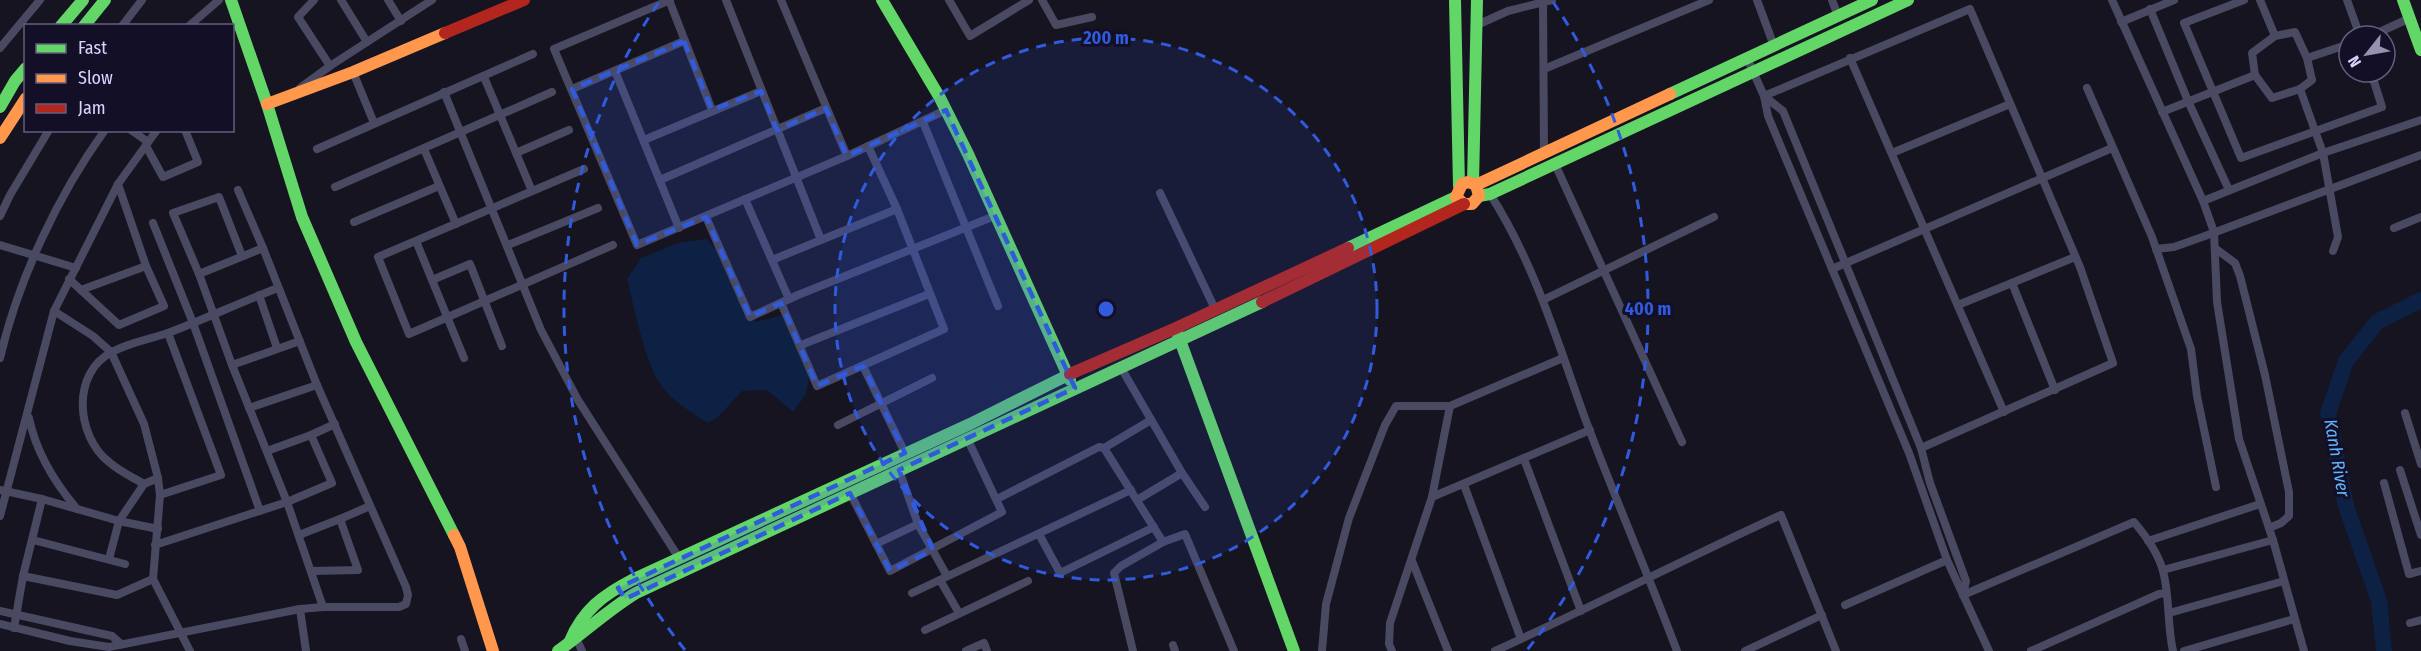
<svg xmlns="http://www.w3.org/2000/svg" width="2421" height="651" font-family="'Fira Sans Condensed',sans-serif">
	<rect width="100%" height="100%" fill="#161421"/>
	<path fill="#0d2144" d="M707,239L723,258L747,316L756,322L782,315L809,377L806,394L793,412L767,390L742,391L718,417L708,423C692,413 672,401 661,385C645,363 634,307 627,279L641,258L678,243Z"/>
	<g fill="none" stroke-linecap="round" stroke-linejoin="round">
		<path stroke="#0d2144" stroke-width="16" d="M2384,651L2379,601L2346,506L2328,413L2346,361L2377,322L2421,300"/>
		<g stroke="#4a4962" stroke-width="8">
			<path d="M314,0L298,17L330,66"/>
			<path d="M341,0L367,42"/>
			<path d="M388,0L401,21"/>
			<path d="M669,0L712,110"/>
			<path d="M670,0L554,49L637,245L847,156L946,110"/>
			<path d="M726,0L821,240"/>
			<path d="M781,0L847,156"/>
			<path d="M949,0L970,36L1029,0"/>
			<path d="M1042,0L1056,25L1092,17"/>
			<path d="M1543,0L1544,154"/>
			<path d="M1757,0L1774,46"/>
			<path d="M1832,0L1838,16"/>
			<path d="M2112,0L2203,201L2214,232L2217,302L2239,439L2273,540L2304,651"/>
			<path d="M2244,0L2184,23L2241,158L2382,107L2371,72"/>
			<path d="M2260,0L2275,36"/>
			<path d="M2347,0L2360,36"/>
			<path d="M2150,9L2188,101L2229,190"/>
			<path d="M2121,22L2174,0"/>
			<path d="M1477,25L1508,11L1552,0"/>
			<path d="M122,26L142,0"/>
			<path d="M189,26L219,0"/>
			<path d="M2295,32L2307,58L2312,80L2300,89L2272,98L2255,75L2252,53L2275,36Z"/>
			<path d="M2371,36L2410,18"/>
			<path d="M0,48L40,0"/>
			<path d="M1747,58L1764,96L1768,116L1909,453L1947,560L1989,651"/>
			<path d="M1850,58L2004,412"/>
			<path d="M2307,58L2349,44"/>
			<path d="M1544,69L1709,0"/>
			<path d="M615,71L679,228"/>
			<path d="M353,72L374,123"/>
			<path d="M484,77L532,191"/>
			<path d="M300,88L330,66L432,0"/>
			<path d="M2087,88L2152,237L2191,349L2197,396L2216,487"/>
			<path d="M572,89L684,41"/>
			<path d="M2300,89L2323,153L2338,237L2333,251"/>
			<path d="M444,92L541,330L578,400L679,558"/>
			<path d="M1764,96L1970,9L2080,267L2113,363L1921,448"/>
			<path d="M1764,96L1783,111L1921,448L1930,483L1966,581L1963,595"/>
			<path d="M2162,112L2255,75"/>
			<path d="M923,122L998,306"/>
			<path d="M131,130L148,142"/>
			<path d="M644,140L761,91"/>
			<path d="M146,146L163,177L198,162L185,130"/>
			<path d="M317,149L533,54"/>
			<path d="M424,149L456,224"/>
			<path d="M516,153L569,130"/>
			<path d="M1892,153L2010,104"/>
			<path d="M1555,164L1682,442"/>
			<path d="M584,169L378,257L409,334L613,245"/>
			<path d="M660,180L826,108"/>
			<path d="M335,187L552,92"/>
			<path d="M238,190L263,248"/>
			<path d="M1160,193L1215,309"/>
			<path d="M1490,194C1535,264 1558,344 1586,421C1615,498 1648,574 1677,651"/>
			<path d="M745,199L789,299"/>
			<path d="M2203,201L2323,153L2421,120"/>
			<path d="M0,216L10,195L49,130"/>
			<path d="M706,217L750,317L798,295L997,215"/>
			<path d="M354,222L439,186"/>
			<path d="M153,223L193,323L260,511"/>
			<path d="M2394,228L2421,217"/>
			<path d="M416,241L464,358"/>
			<path d="M0,245L76,268"/>
			<path d="M508,245L598,208"/>
			<path d="M2156,249L2174,247L2205,236L2421,155"/>
			<path d="M2216,249L2235,263L2240,276L2265,375L2289,492V516L2281,523L2269,528"/>
			<path d="M242,256L219,197L173,213L199,274L232,365L287,502L323,607"/>
			<path d="M772,260L897,209"/>
			<path d="M1832,269L2112,148"/>
			<path d="M199,274L263,248L317,385L249,408"/>
			<path d="M69,279L119,325L164,306L146,266L118,184"/>
			<path d="M432,280L470,264L502,346"/>
			<path d="M2012,283L2055,390"/>
			<path d="M81,290L146,266"/>
			<path d="M259,295L277,348"/>
			<path d="M1543,300L1714,217"/>
			<path d="M781,303L817,386L944,329L897,209L868,146"/>
			<path d="M1958,305L2075,257"/>
			<path d="M54,311L93,336L111,352L144,424L158,478L160,495L153,579L190,651"/>
			<path d="M801,345L929,294"/>
			<path d="M0,358C18,280 58,195 105,130"/>
			<path d="M232,365L300,341"/>
			<path d="M863,366L905,453"/>
			<path d="M1120,366L1182,473L1205,507"/>
			<path d="M2405,413L2421,464"/>
			<path d="M29,418C36,452 55,483 77,509"/>
			<path d="M838,425L932,378"/>
			<path d="M311,435L335,424"/>
			<path d="M1104,448L1163,542L1185,534L1234,651"/>
			<path d="M1524,459L1581,611"/>
			<path d="M899,470L918,524L947,576"/>
			<path d="M2400,470L2421,535"/>
			<path d="M158,478L144,484C132,477 119,471 109,462C76,436 71,373 112,352C128,343 150,339 168,333C205,319 241,302 278,288"/>
			<path d="M2384,483L2409,574L2421,571"/>
			<path d="M1464,485L1521,639"/>
			<path d="M0,490L42,499L119,521L158,529"/>
			<path d="M850,493L890,571L1002,512L967,438"/>
			<path d="M160,495L221,475L168,333"/>
			<path d="M1432,497L1590,430"/>
			<path d="M997,499L1099,447L1104,448L1151,420"/>
			<path d="M1137,500L1182,473"/>
			<path d="M0,516L54,311L118,184L157,130"/>
			<path d="M340,519L370,506"/>
			<path d="M1039,534L1060,573L1154,527"/>
			<path d="M299,535L340,519L358,570L312,571"/>
			<path d="M33,540L125,564"/>
			<path d="M2148,541L2260,504"/>
			<path d="M876,544L918,524"/>
			<path d="M155,545L287,502L332,483L311,435L267,451"/>
			<path d="M109,559L119,521L144,484"/>
			<path d="M1412,561L1448,651"/>
			<path d="M2163,570L2273,540"/>
			<path d="M23,576L117,595L153,579"/>
			<path d="M940,580L959,613"/>
			<path d="M912,593L1131,490"/>
			<path d="M1963,595L2134,522C2146,536 2158,553 2163,571C2170,597 2167,625 2173,651"/>
			<path d="M1845,605L1947,560"/>
			<path d="M300,609L306,651"/>
			<path d="M0,611L112,636L121,644"/>
			<path d="M2169,613L2284,581"/>
			<path d="M2410,623L2421,620"/>
			<path d="M0,624L70,641L109,647L300,609L323,607H399L406,604L408,595L406,587L317,385"/>
			<path d="M14,628L23,576L42,499"/>
			<path d="M925,630L1028,581"/>
			<path d="M576,638L582,651"/>
			<path d="M461,639L465,651"/>
			<path d="M1173,645L1175,651"/>
			<path d="M966,651L984,643L987,651"/>
			<path d="M1133,651L1114,573L1121,566L1163,542"/>
			<path d="M1322,651L1326,604L1349,518L1385,425L1396,406H1450L1563,358"/>
			<path d="M1392,651L1389,644L1390,623L1432,497L1450,406"/>
			<path d="M1495,651C1591,607 1685,559 1781,515L1836,651"/>
			<path d="M1745,651L1822,615"/>
			<path d="M2031,651L2159,594L2166,593"/>
			<path d="M2184,651L2294,619"/>
		</g>
		<g stroke="#63d668" stroke-width="12">
			<path d="M231,0L267,104L302,217L356,342L454,535"/>
			<path d="M882,0L940,98L968,154L1070,380"/>
			<path d="M1455,0L1459,186"/>
			<path d="M2403,0L2421,50"/>
			<path d="M61,26L83,0"/>
			<path d="M84,26L105,0"/>
			<path d="M1670,94L1872,0"/>
			<path d="M0,107L15,81L26,68"/>
			<path d="M1473,183L1477,0"/>
			<path d="M1479,196L1490,194L1908,0"/>
			<path d="M1348,248L1456,197"/>
			<path d="M1177,332L1294,651"/>
			<path d="M570,641C583,610 603,595 632,580L970,424L1070,374"/>
			<path d="M558,651C585,632 608,610 636,593L1262,302"/>
		</g>
		<g stroke="#ff974d" stroke-width="12">
			<path d="M267,104L353,72L445,33"/>
			<path d="M0,138L26,98"/>
			<path d="M1476,185L1479,196L1472,204H1464L1456,197L1462,184L1468,182L1476,185L1670,94"/>
			<path d="M454,535L460,547L493,651"/>
		</g>
		<g stroke="#b3261e" stroke-width="12">
			<path d="M445,33L524,0"/>
			<path d="M1262,302L1464,204"/>
			<path d="M1070,374L1176,328L1348,248"/>
		</g>
	</g>
	<path fill="#305bdc" fill-opacity="0.2" stroke="#305bdc" stroke-width="4.5" stroke-dasharray="12 8" stroke-linejoin="round" d="M684,41L712,110L761,91L777,130L826,108L847,156L946,110L1075,388L899,470L933,550L890,571L850,493L625,599L618,588L905,453L863,366L817,386L781,303L750,317L706,217L637,245L572,89Z"/>
	<circle cx="1106" cy="309" r="271" fill="#305bdc" fill-opacity=".12"/>
	<g fill="none" stroke="#305bdc" stroke-width="3" stroke-dasharray="10 8">
		<circle cx="1106" cy="309" r="271"/>
		<path d="M685 650A542 542 0 0 1 659 2M1553 2A542 542 0 0 1 1527 650"/>
	</g>
	<g text-anchor="middle" dominant-baseline="central" stroke-width="6" stroke-linejoin="round" paint-order="stroke">
		<g font-size="18" font-style="italic" fill="#62b6ff" stroke="#130f26">
			<text transform="translate(2337 458) rotate(80)">Kanh River</text>
		</g>
	</g>
	<circle cx="1106" cy="309" r="9" fill="#305bdc" stroke="#130f26" stroke-width="3"/>
	<g font-size="18" text-anchor="middle" font-weight="bold" fill="#305bdc" stroke="#130f26" stroke-width="6" stroke-linejoin="round" paint-order="stroke">
		<text x="1106" y="44">200 m</text>
		<text x="1648" y="315">400 m</text>
	</g>
	<rect x="24" y="24" width="210" height="108" fill="#130f26" stroke="#625e7d" stroke-width="1.5"/>
	<rect x="36" y="44" width="30" height="9" fill="#63d668" stroke="#625e7d" stroke-width="1.5"/>
	<text x="78" y="54" font-size="18" fill="#d9d4ff">Fast</text>
	<rect x="36" y="74" width="30" height="9" fill="#ff974d" stroke="#625e7d" stroke-width="1.5"/>
	<text x="78" y="84" font-size="18" fill="#d9d4ff">Slow</text>
	<rect x="36" y="104" width="30" height="9" fill="#b3261e" stroke="#625e7d" stroke-width="1.5"/>
	<text x="78" y="114" font-size="18" fill="#d9d4ff">Jam</text>
	<g transform="translate(2367 54) rotate(239)"><circle r="28" fill="#130f26" stroke="#625e7d" stroke-width="1.5"/>
	<path d="M0-4.5L10 22L0 15L-10 22Z" fill="#9591b1"/>
	<text y="-9" font-size="16" font-weight="bold" text-anchor="middle" fill="#d9d4ff">N</text>
	</g>
</svg>
